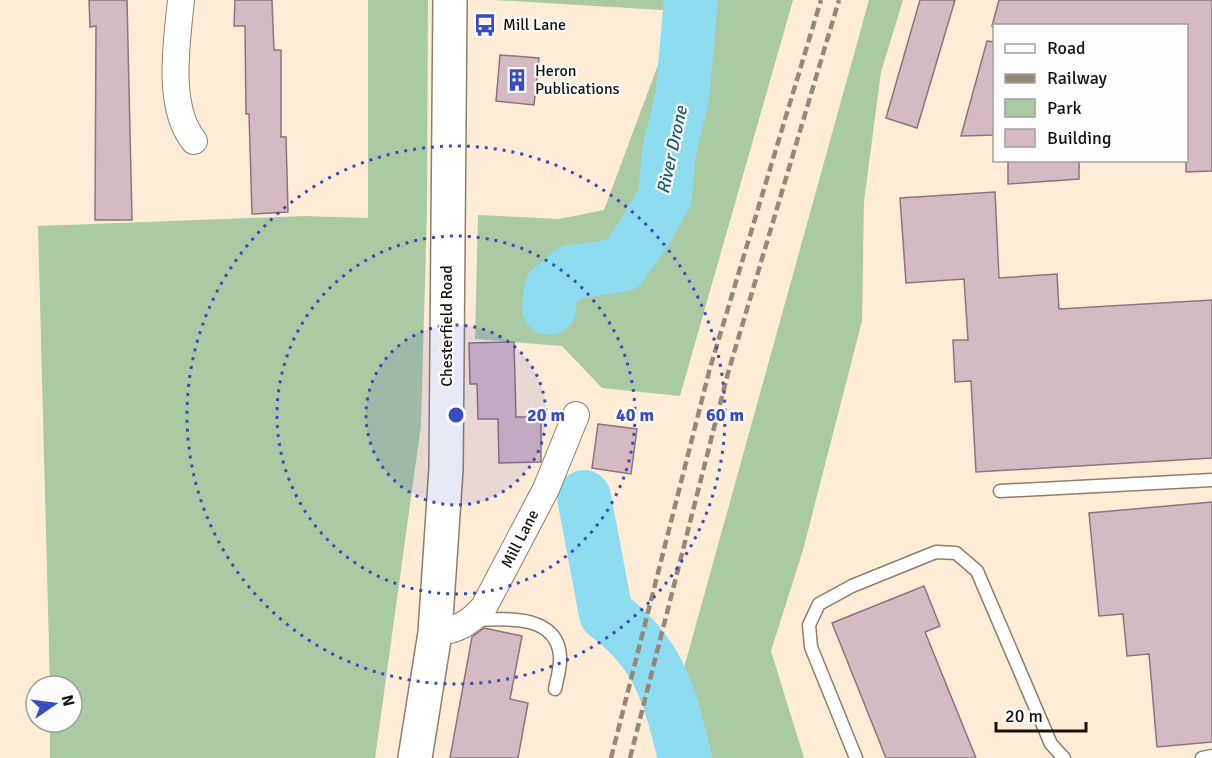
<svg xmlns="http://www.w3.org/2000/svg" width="1212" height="758" font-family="Signika,sans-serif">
	<rect width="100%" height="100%" fill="#ffecd7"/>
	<g fill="#aacaa4">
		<path d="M368,0H428L427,209L421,425L375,758H50V722H72V686H50L38,226L304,216L368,218Z"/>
		<path d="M494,0H793L680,396L602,388L562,346L475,339L478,215L559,219L604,210L678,11Z"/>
		<path d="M869,0H903L881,72L864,201L862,321L803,550L771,651L804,758H659Z"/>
	</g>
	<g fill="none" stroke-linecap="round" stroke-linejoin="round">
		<g stroke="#8edcef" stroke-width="54">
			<path d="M549,308L551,289L571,272L622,265L643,235L665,197L669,151L682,99L691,0"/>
			<path d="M584,497L606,614C660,653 670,697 685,758"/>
		</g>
	</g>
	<g fill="#d5b9c3" stroke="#8c737c" stroke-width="1.5">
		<path d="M89,0H127L132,220H95L96,26L90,27Z"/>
		<path d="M235,0H272L274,50H281V137H286L288,212L252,214L249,114H246L245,26H234Z"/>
		<path d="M920,0H955L917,128L886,118Z"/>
		<path d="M999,0H1212V171L1186,172V26H992Z"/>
		<path d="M987,41L994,42V135L961,136Z"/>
		<path d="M500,55L539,58L534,105L496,101Z"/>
		<path d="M1008,160H1079V179L1008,184Z"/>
		<path d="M995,192L999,278L1057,274L1059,309L1212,300V458L976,472L971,381L955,382L953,340H968L964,279L906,283L900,198Z"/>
		<path d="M514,342L516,417H541V462L499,463L498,419H478L477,384H470L469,343Z"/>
		<path d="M598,424L637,429L631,474L592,468Z"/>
		<path d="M1212,502V742L1157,747L1149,654L1127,656L1123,614L1099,616L1089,513Z"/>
		<path d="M924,586L940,626L925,632L976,758H886L832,623Z"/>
		<path d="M484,628L522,636L510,699L528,703L518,758H450L472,637Z"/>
	</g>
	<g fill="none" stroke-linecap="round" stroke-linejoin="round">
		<g stroke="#8e7e6b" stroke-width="15">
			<g id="lane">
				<path d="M1000,491L1212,480"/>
				<path d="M474,620C503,619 557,613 560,656C561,666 557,679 555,689"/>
				<path d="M856,758L811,647L809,625L819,604L852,586L936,552L956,553L977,571L1051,744L1064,758"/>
				<path d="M1202,758L1212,756"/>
			</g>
		</g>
		<g stroke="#8e7e6b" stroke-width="28">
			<g id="street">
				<path d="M181,0C177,41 166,107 194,141"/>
				<path d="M435,633C457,630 469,624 484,607L546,489L576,415"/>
			</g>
		</g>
		<g stroke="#8e7e6b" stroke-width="36">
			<path id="secondary" d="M415,758L435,633L446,469L450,0"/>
		</g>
		<use href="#lane" stroke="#fff" stroke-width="12"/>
		<use href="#street" stroke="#fff" stroke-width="26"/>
		<use href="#secondary" stroke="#fff" stroke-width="33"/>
		<g stroke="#958879" stroke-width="4.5" stroke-dasharray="9 4.5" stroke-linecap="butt">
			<path d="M611,758L710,368L821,0"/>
			<path d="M630,758L728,373L839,0"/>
		</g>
	</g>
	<circle cx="456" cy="415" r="90" fill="#374cbe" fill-opacity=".12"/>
	<g fill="none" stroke="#374cbe" stroke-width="3" stroke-dasharray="3 6">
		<circle cx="456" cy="415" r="90"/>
		<circle cx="456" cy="415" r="179"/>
		<circle cx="456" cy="415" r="269"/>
	</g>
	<defs>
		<g id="bus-bare" transform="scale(1.8)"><path d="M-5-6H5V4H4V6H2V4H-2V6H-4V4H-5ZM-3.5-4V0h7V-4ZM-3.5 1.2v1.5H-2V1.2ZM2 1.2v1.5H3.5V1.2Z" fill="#374cbe" stroke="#fdfdfd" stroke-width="2.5" paint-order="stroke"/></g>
		<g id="building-bare" transform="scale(1.8)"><path d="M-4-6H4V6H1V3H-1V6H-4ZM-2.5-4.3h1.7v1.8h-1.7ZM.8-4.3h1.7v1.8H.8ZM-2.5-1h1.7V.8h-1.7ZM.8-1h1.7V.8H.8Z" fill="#374cbe" stroke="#fdfdfd" stroke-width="2.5" paint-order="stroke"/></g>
	</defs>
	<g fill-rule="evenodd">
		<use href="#bus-bare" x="485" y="25"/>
		<use href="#building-bare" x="517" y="80"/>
	</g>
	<g text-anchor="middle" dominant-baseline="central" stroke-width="4.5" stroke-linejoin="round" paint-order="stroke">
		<g font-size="16" fill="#18120b" stroke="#fdfdfd" text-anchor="start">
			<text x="503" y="25">Mill Lane</text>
			<text x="535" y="71">Heron<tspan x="535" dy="18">Publications</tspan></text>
		</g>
		<g font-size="16" fill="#18120b" stroke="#fdfdfd">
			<text transform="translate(447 326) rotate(-90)">Chesterfield Road</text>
			<text transform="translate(520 539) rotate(-63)">Mill Lane</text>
		</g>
		<g font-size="18" font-style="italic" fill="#1c5c6a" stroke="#fdfdfd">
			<text transform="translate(672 150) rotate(-78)">River Drone</text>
		</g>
	</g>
	<circle cx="456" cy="415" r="9" fill="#374cbe" stroke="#fdfdfd" stroke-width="3"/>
	<g font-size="18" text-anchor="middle" font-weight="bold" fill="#374cbe" stroke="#fdfdfd" stroke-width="4.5" stroke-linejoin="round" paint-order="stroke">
		<text x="546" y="421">20 m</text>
		<text x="635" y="421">40 m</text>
		<text x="725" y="421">60 m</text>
	</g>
	<rect x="993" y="24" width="195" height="138" fill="#fdfdfd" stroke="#a19f9c" stroke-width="1.5"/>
	<rect x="1005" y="44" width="30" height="9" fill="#ffffff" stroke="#a19f9c" stroke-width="1.5"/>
	<text x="1047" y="54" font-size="18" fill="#18120b">Road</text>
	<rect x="1005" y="74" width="30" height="9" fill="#958879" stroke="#a19f9c" stroke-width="1.5"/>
	<text x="1047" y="84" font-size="18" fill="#18120b">Railway</text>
	<rect x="1005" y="99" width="30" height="18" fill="#aacaa4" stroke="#a19f9c" stroke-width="1.5"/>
	<text x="1047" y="114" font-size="18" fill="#18120b">Park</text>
	<rect x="1005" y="129" width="30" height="18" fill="#d5b9c3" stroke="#a19f9c" stroke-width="1.5"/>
	<text x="1047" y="144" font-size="18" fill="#18120b">Building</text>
	<g transform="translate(54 704) rotate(76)"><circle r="28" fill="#fdfdfd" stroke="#a19f9c" stroke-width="1.5"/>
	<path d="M0-4.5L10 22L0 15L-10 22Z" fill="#374cbe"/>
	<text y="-9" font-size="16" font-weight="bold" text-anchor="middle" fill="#18120b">N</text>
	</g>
	<path d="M996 722v9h90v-9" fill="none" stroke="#18120b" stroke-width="3"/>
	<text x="1005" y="722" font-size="18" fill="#18120b" stroke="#fdfdfd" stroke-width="4.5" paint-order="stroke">20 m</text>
</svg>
